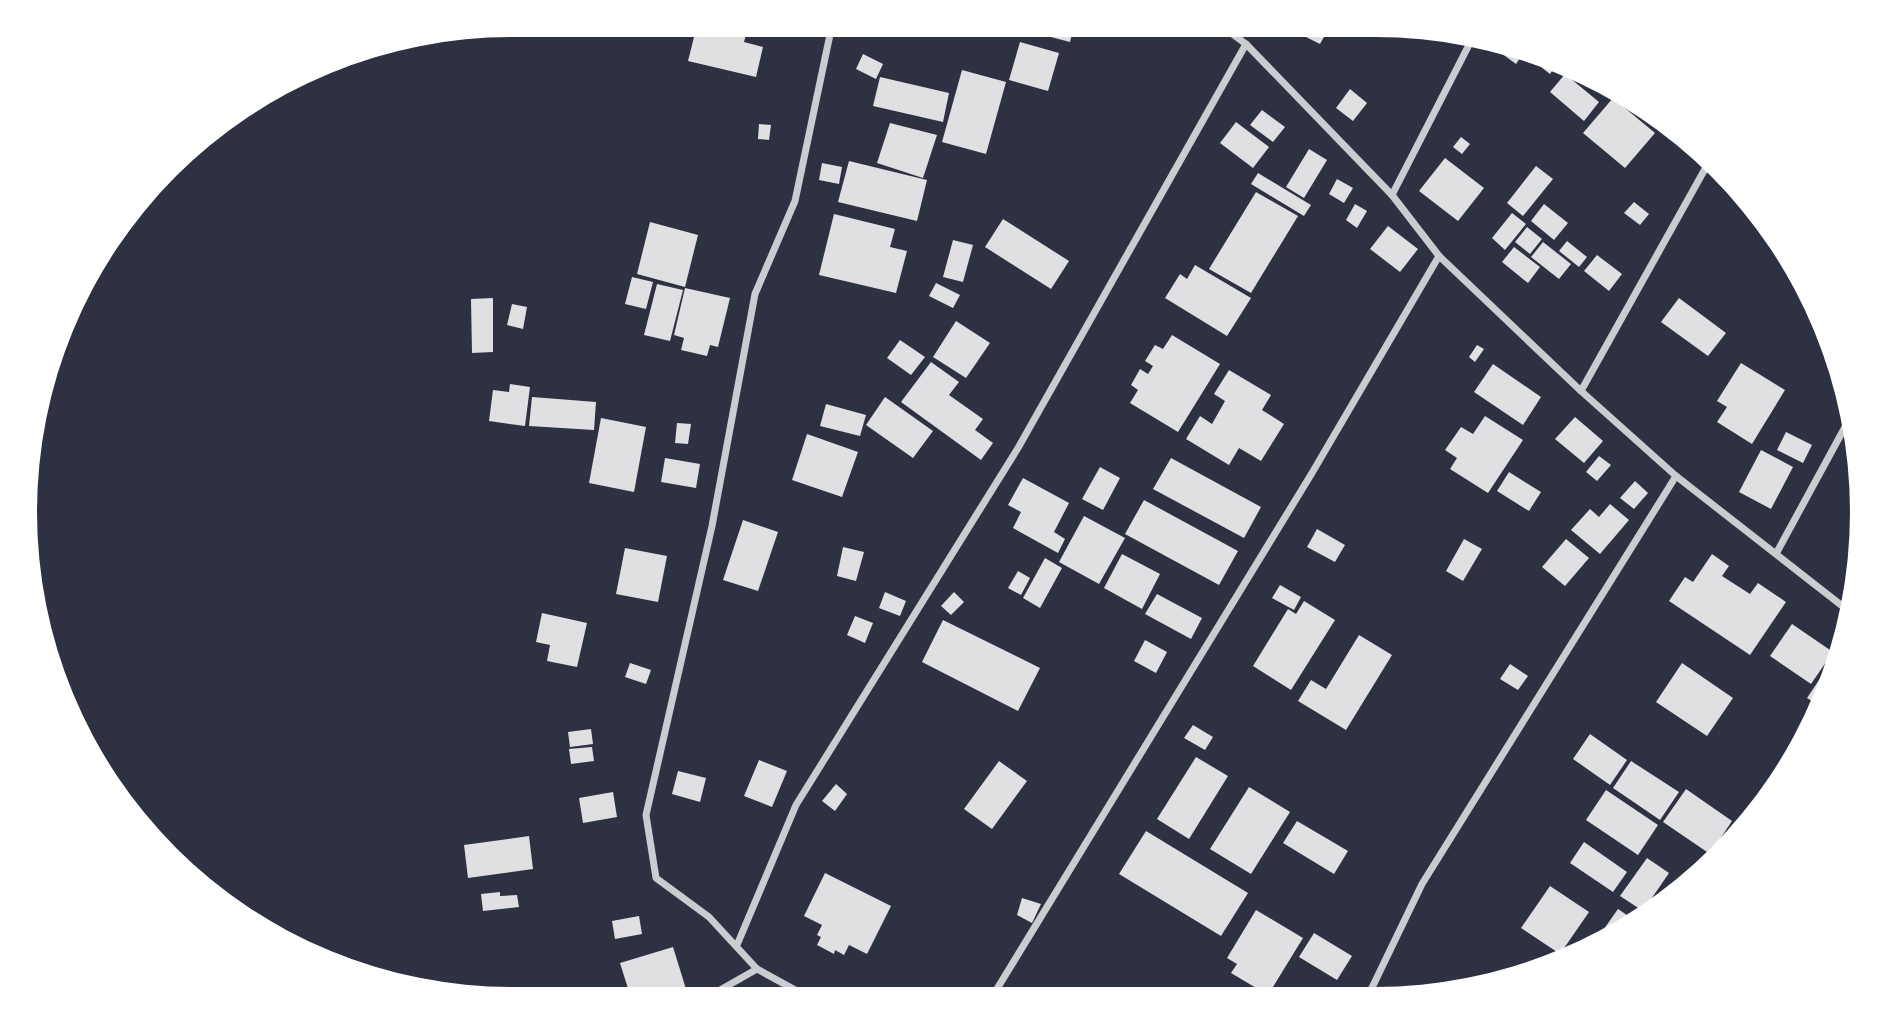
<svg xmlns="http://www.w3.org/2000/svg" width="1887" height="1024" font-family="'Open Sans',sans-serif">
	<rect width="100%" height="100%" fill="#2d3142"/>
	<g fill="#e0e0e3">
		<path d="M697,25L748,27L744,42L763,47L756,77L688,61Z"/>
		<path d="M1025,25H1074L1070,42L1024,30Z"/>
		<path d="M1311,25L1329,28L1320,44L1306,37Z"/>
		<path d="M1020,42L1059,53L1048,91L1009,80Z"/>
		<path d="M1503,42L1522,55L1516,64L1497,50Z"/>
		<path d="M1514,46L1553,63L1557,64L1550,74Z"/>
		<path d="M863,54L883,64L876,79L856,69Z"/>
		<path d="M962,70L1006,82L986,154L942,142Z"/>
		<path d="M1565,74L1599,102L1584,121L1550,92Z"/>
		<path d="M880,77L949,93L943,122L873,106Z"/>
		<path d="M1350,89L1367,103L1353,121L1336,108Z"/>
		<path d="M1613,98L1655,133L1625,168L1583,133Z"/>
		<path d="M1262,110L1285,127L1273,142L1250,125Z"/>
		<path d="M1236,122L1269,147L1253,168L1220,143Z"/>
		<path d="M890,123L937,135L923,178L877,163Z"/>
		<path d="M759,124L771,125L769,140L758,139Z"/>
		<path d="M1461,137L1470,144L1462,154L1453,147Z"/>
		<path d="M1309,149L1327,160L1304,198L1286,187Z"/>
		<path d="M1445,158L1484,188L1458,221L1419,191Z"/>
		<path d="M849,161L927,180L917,221L838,202Z"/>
		<path d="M822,163L842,167L839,184L819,180Z"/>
		<path d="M1536,166L1553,179L1523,216L1507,203Z"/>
		<path d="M1258,173L1311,205L1304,216L1251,184Z"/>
		<path d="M1337,179L1353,188L1344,203L1329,194Z"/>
		<path d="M1256,192L1298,216L1251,293L1209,269Z"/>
		<path d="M1634,202L1649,214L1640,225L1624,213Z"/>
		<path d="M1355,204L1367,211L1357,228L1346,220Z"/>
		<path d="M1544,204L1568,223L1554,240L1531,221Z"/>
		<path d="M1512,213L1526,224L1505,250L1492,238Z"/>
		<path d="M834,214L895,229L890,247L907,251L896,293L819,275Z"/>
		<path d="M1003,219L1069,261L1051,289L985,247Z"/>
		<path d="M650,222L698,235L685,287L637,274Z"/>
		<path d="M1388,226L1418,249L1400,272L1370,249Z"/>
		<path d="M1527,227L1542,239L1530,254L1515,242Z"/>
		<path d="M953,240L973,245L963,282L943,277Z"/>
		<path d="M1567,241L1587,257L1579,267L1559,251Z"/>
		<path d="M1543,242L1571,264L1559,279L1531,257Z"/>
		<path d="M1514,247L1540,267L1528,283L1502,262Z"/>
		<path d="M1597,255L1622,274L1609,291L1584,271Z"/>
		<path d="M1195,265L1251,298L1227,336L1165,298L1180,274L1187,279Z"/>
		<path d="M632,277L653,282L646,309L625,304Z"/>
		<path d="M936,283L960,295L953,308L929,296Z"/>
		<path d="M657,284L683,290L670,341L644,335Z"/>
		<path d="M685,288L730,298L718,347L710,345L707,356L681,350L684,338L674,335Z"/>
		<path d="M493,298V352L472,353L471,299Z"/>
		<path d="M1679,298L1726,333L1708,356L1661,322Z"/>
		<path d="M512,304L527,307L523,329L507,325Z"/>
		<path d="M956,321L990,343L966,378L933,357Z"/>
		<path d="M1172,335L1220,364L1178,432L1130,403L1138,390L1131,385L1140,369L1148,374L1153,366L1145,361L1155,345L1163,349Z"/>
		<path d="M900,340L925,357L911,375L887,358Z"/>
		<path d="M1477,345L1484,349L1475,362L1469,357Z"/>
		<path d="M931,362L959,382L949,395L983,419L975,430L993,443L981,460L901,402Z"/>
		<path d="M1741,363L1785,390L1752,444L1717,422L1727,407L1717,401Z"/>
		<path d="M1493,364L1541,397L1523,425L1474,392Z"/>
		<path d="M1229,370L1271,395L1262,410L1284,424L1261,461L1239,448L1229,465L1186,439L1200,416L1212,424L1225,401L1214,394Z"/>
		<path d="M510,384L530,387L525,426L489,421L493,390L509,392Z"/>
		<path d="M532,397L596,402L594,430L529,426Z"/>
		<path d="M885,397L933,431L913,458L866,425Z"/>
		<path d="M826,404L866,415L860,436L820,426Z"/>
		<path d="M1485,416L1523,440L1488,493L1450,469L1457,458L1445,450L1461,427L1473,434Z"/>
		<path d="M1575,417L1603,441L1584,463L1555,439Z"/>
		<path d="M601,418L646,427L634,492L589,483Z"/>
		<path d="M677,423L691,424L688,444L675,443Z"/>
		<path d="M1786,432L1812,445L1803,463L1777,450Z"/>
		<path d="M807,434L858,452L842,497L792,480Z"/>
		<path d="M1761,450L1793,467L1771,509L1739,492Z"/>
		<path d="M1599,456L1611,465L1597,481L1586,472Z"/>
		<path d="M665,458L700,464L696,488L661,482Z"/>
		<path d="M1171,458L1261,507L1244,538L1153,489Z"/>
		<path d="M1100,467L1120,478L1103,510L1082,499Z"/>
		<path d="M1509,472L1541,492L1529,511L1497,491Z"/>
		<path d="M1023,478L1069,503L1054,532L1065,539L1058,553L1013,528L1021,512L1008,505Z"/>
		<path d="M1635,481L1648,493L1634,509L1620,498Z"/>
		<path d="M1144,500L1238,551L1219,585L1125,534Z"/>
		<path d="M1610,504L1629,520L1600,554L1571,530L1590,509L1599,517Z"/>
		<path d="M1084,516L1125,538L1099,584L1059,562Z"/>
		<path d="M743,520L778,532L758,591L723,580Z"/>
		<path d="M1317,529L1345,545L1335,562L1307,547Z"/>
		<path d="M1464,539L1482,549L1463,581L1446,571Z"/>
		<path d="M1566,539L1589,558L1565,586L1542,567Z"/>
		<path d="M843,547L864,552L856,581L837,576Z"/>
		<path d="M625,548L667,556L658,602L616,594Z"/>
		<path d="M1122,554L1160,574L1142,609L1104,588Z"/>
		<path d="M1712,554L1729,566L1722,576L1750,594L1758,583L1786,602L1750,655L1669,601L1685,577L1693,582Z"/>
		<path d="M1045,558L1062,568L1040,608L1023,598Z"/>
		<path d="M1018,571L1030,578L1021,595L1008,588Z"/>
		<path d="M1280,585L1301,597L1294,610L1272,598Z"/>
		<path d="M885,592L906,601L900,616L879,608Z"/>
		<path d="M954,592L964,602L951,615L941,606Z"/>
		<path d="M1157,594L1202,618L1191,639L1145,614Z"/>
		<path d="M1304,601L1335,620L1291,690L1253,666L1288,609L1296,614Z"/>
		<path d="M542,613L587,623L577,667L547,661L550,645L536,642Z"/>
		<path d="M855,616L873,623L865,643L847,635Z"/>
		<path d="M943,620L1040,668L1018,711L922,662Z"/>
		<path d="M1792,624L1833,652L1811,684L1770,656Z"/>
		<path d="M1359,635L1392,655L1346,730L1298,701L1311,680L1326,689Z"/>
		<path d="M1145,640L1167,652L1156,673L1134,661Z"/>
		<path d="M630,663L651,670L646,684L625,677Z"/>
		<path d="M1682,663L1733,698L1707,736L1656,702Z"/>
		<path d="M1510,664L1528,676L1518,690L1500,679Z"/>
		<path d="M1825,671L1833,677L1820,706L1807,698Z"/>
		<path d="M1193,725L1213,737L1205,750L1184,738Z"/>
		<path d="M591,729L593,744L570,747L568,732Z"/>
		<path d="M1590,734L1627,760L1610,785L1573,759Z"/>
		<path d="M592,747L594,761L571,764L569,749Z"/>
		<path d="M1196,757L1228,776L1189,839L1157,819Z"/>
		<path d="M759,760L787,771L772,807L744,796Z"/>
		<path d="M999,761L1027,781L992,829L964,809Z"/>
		<path d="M1631,761L1679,792L1660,820L1613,788Z"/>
		<path d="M678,771L706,778L700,802L672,794Z"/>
		<path d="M836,784L847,794L835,811L822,801Z"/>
		<path d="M1249,787L1290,812L1251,874L1210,849Z"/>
		<path d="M1686,789L1732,821L1710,854L1663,822Z"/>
		<path d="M1606,790L1658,825L1638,855L1586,820Z"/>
		<path d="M613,792L617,817L583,823L579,798Z"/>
		<path d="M1297,821L1348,851L1334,874L1283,843Z"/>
		<path d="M1146,831L1248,893L1221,936L1119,874Z"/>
		<path d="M529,836L533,869L468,878L464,845Z"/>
		<path d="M1584,842L1627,872L1613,892L1570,863Z"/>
		<path d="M1647,858L1669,873L1643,911L1620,896Z"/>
		<path d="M825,873L891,906L867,954L849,945L844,955L835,950L834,954L817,945L821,937L817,935L822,925L804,916Z"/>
		<path d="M1550,886L1589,912L1560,954L1521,928Z"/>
		<path d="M500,892V896L517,895L519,907L483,911L481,894Z"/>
		<path d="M1022,898L1041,904L1032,923L1017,915Z"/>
		<path d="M1618,909L1637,922L1594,943Z"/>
		<path d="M1256,910L1303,938L1268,995L1231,973L1237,964L1227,958Z"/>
		<path d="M639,916L642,934L615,939L612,921Z"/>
		<path d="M1314,933L1352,956L1337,980L1299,957Z"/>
		<path d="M673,947L686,989L657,998H631L620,963Z"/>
	</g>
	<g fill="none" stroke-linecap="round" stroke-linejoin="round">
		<g stroke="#caccd0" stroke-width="7">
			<path d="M1220,25L1246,44L1392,195L1439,256L1581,391L1676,476L1850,612"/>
			<path d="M1392,195L1473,37"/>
			<path d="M1581,391L1710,160"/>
			<path d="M1777,552L1851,416"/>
			<path d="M737,945L796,805L1018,448L1246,44"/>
			<path d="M1368,996L1422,884L1676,476"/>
			<path d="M808,997L757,969L709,917L656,878L646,815L712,526L755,294L795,201L832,25"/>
			<path d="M992,997L1312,473L1439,256"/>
			<path d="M706,998L757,969"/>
		</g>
	</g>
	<path d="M0 0H1887V1024H0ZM512 37H1375A475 475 0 0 1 1850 512V512A475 475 0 0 1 1375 987H512A475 475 0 0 1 37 512V512A475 475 0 0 1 512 37Z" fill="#fff" fill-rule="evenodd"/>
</svg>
